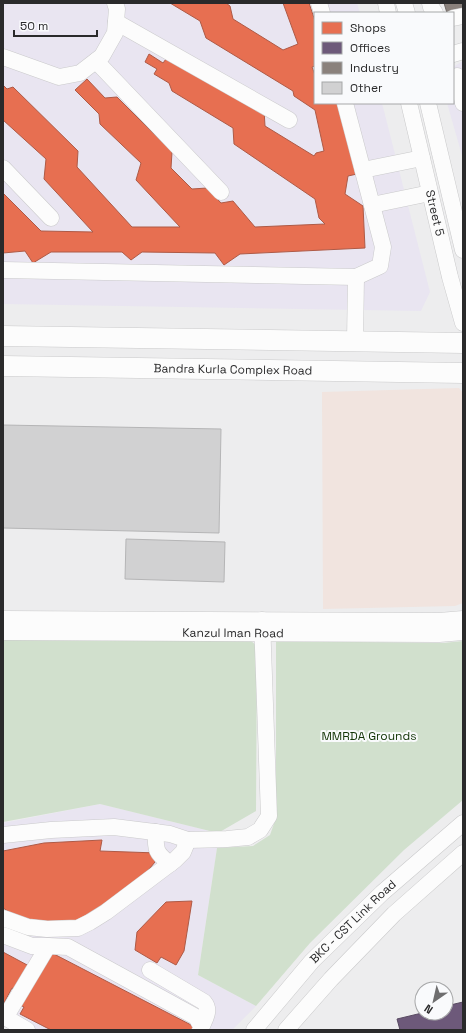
<svg xmlns="http://www.w3.org/2000/svg" width="466" height="1033" font-family="'Space Grotesk',sans-serif">
	<rect width="100%" height="100%" fill="#ededee"/>
	<g fill="#e9e5f1">
		<path d="M3,3H357L360,13H315V103H382L430,292L421,311L3,304Z"/>
		<path d="M463,61V159L447,103H453V67Z"/>
		<path d="M100,804L218,833L216,842L217,848L198,975L256,1006L232,1030H12L3,1024V823Z"/>
	</g>
	<path fill="#f1e4df" d="M459,388L463,393V603L455,606L323,609L322,392Z"/>
	<g fill="#d1e0cd">
		<path d="M3,638L250,640L257,646L256,811L218,833L100,804L3,822Z"/>
		<path d="M276,641L443,643L463,641V800L404,850L310,943L256,1006L198,975L217,848L253,846L270,835L276,818Z"/>
	</g>
	<g fill="#e76f51" stroke="#ae5a46">
		<path d="M170,3H226L230,6L233,19L283,50L298,44L283,3H309L315,21V66L312,67L315,75V103H338L357,174L348,176L345,194L363,206L365,248L240,254L224,265L215,253L142,252L131,260L122,252H51L33,263L25,251L3,253V193L41,231L93,232L44,179L46,159L3,120V85L7,89L13,87L78,151L77,167L132,227H180L136,180L141,163L100,124L99,114L75,90L87,79L105,98L117,97L172,152L171,168L192,189L207,188L221,203L233,201L255,227L325,224L319,218L315,199L234,144L233,128L172,91L169,83L154,74L157,69L145,62L149,54L163,63L166,59L264,110L265,126L314,156L316,153L324,151L315,110L294,96L293,91L206,38L200,21Z"/>
		<path d="M102,840L100,851L157,853L155,862L150,868L137,881L110,904L71,924L30,921L12,914L3,908V851L44,843Z"/>
		<path d="M192,901L184,951L176,965L161,957L157,963L135,950L137,932L166,902Z"/>
		<path d="M3,952L29,966L16,990L12,988L4,1003H3Z"/>
		<path d="M52,953L195,1027L194,1030H51L20,1014L24,1007L18,1004Z"/>
	</g>
	<path fill="#6d597a" stroke="#594b62" d="M463,1002V1030H400L397,1019L422,1013H446V1006Z"/>
	<path fill="#8a817c" stroke="#6d6764" d="M444,3H463V10L452,13H447Z"/>
	<g fill="#d1d1d2" stroke="#b5b5b6">
		<path d="M3,425L221,429L219,533L3,528Z"/>
		<path d="M126,539L225,542L224,582L125,579Z"/>
	</g>
	<g fill="none" stroke-linecap="round" stroke-linejoin="round">
		<g stroke="#cacacb" stroke-width="17">
			<g id="minor">
				<path d="M319,3L322,13"/>
				<path d="M386,3L388,13"/>
				<path d="M404,3L407,13"/>
				<path d="M430,3L431,7L435,13"/>
				<path d="M453,18L463,16"/>
				<path d="M116,22L289,120"/>
				<path d="M453,54L463,51"/>
				<path d="M3,57L59,77L80,73L102,56L115,33L117,9L115,3"/>
				<path d="M96,61L221,192"/>
				<path d="M457,76L463,103"/>
				<path id="s1" d="M409,103L450,277L463,323"/>
				<path d="M428,103L463,250"/>
				<path d="M3,168L51,218"/>
				<path d="M363,170L422,158"/>
				<path d="M372,205L430,193"/>
				<path d="M3,270L356,277L380,266L383,247L345,103"/>
				<path d="M355,341L356,277"/>
				<path d="M3,619L439,621L463,619"/>
				<path id="s2" d="M3,632L439,634L463,632"/>
				<path d="M156,832C155,850 156,853 170,864"/>
				<path d="M3,835L51,830L114,827L170,834L188,840L227,839L248,837L260,830L269,816L262,620"/>
				<path d="M3,918L28,927L47,929L78,928L90,922L106,912L175,860L183,852L188,840"/>
				<path d="M3,935L32,946H48L68,947L196,1017L200,1024L201,1028L200,1030"/>
				<path d="M150,970L204,1002C211,1010 205,1019 201,1028"/>
				<path d="M3,1016L27,1030"/>
				<path d="M5,1018L48,946"/>
				<path id="s3" d="M254,1030L312,961L382,893L463,823"/>
				<path d="M286,1030L331,979L394,914L463,853"/>
			</g>
		</g>
		<g stroke="#cacacb" stroke-width="21">
			<g id="major">
				<path d="M3,336L463,343"/>
				<path id="s4" d="M3,366L463,373"/>
			</g>
		</g>
		<use href="#minor" stroke="#fcfcfc" stroke-width="16"/>
		<use href="#major" stroke="#fcfcfc" stroke-width="20"/>
	</g>
	<g text-anchor="middle" dominant-baseline="central" stroke-width="4" stroke-linejoin="round" paint-order="stroke">
		<g font-size="12" fill="#2a2a2b" stroke="#f9fafc">
			<text stroke="none"><textPath href="#s1" startOffset="113">Street 5</textPath></text>
			<text stroke="none"><textPath href="#s4" startOffset="230">Bandra Kurla Complex Road</textPath></text>
			<text stroke="none"><textPath href="#s2" startOffset="230">Kanzul Iman Road</textPath></text>
			<text stroke="none"><textPath href="#s3" startOffset="147">BKC - CST Link Road</textPath></text>
		</g>
		<g font-size="12" fill="#133507" stroke="#f9fafc">
			<text x="369" y="736">MMRDA Grounds</text>
		</g>
	</g>
	<rect width="466" height="1033" fill="none" stroke="#2a2a2b" stroke-width="8"/>
	<rect x="314" y="12" width="140" height="92" fill="#f9fafc" stroke="#a6a7a8"/>
	<rect x="322" y="22" width="20" height="12" fill="#e76f51" stroke="#a6a7a8"/>
	<text x="350" y="32" font-size="12" fill="#2a2a2b">Shops</text>
	<rect x="322" y="42" width="20" height="12" fill="#6d597a" stroke="#a6a7a8"/>
	<text x="350" y="52" font-size="12" fill="#2a2a2b">Offices</text>
	<rect x="322" y="62" width="20" height="12" fill="#8a817c" stroke="#a6a7a8"/>
	<text x="350" y="72" font-size="12" fill="#2a2a2b">Industry</text>
	<rect x="322" y="82" width="20" height="12" fill="#d1d1d2" stroke="#a6a7a8"/>
	<text x="350" y="92" font-size="12" fill="#2a2a2b">Other</text>
	<g transform="translate(434 1001) rotate(214)"><circle r="19" fill="#f9fafc" stroke="#a6a7a8"/>
	<path d="M0-3L7 15L0 10L-7 15Z" fill="#6e6e6f"/>
	<text y="-6" font-size="11" font-weight="bold" text-anchor="middle" fill="#2a2a2b">N</text>
	</g>
	<path d="M14 30v6h83v-6" fill="none" stroke="#2a2a2b" stroke-width="2"/>
	<text x="20" y="30" font-size="12" fill="#2a2a2b" stroke="#f9fafc" stroke-width="3" paint-order="stroke">50 m</text>
</svg>
